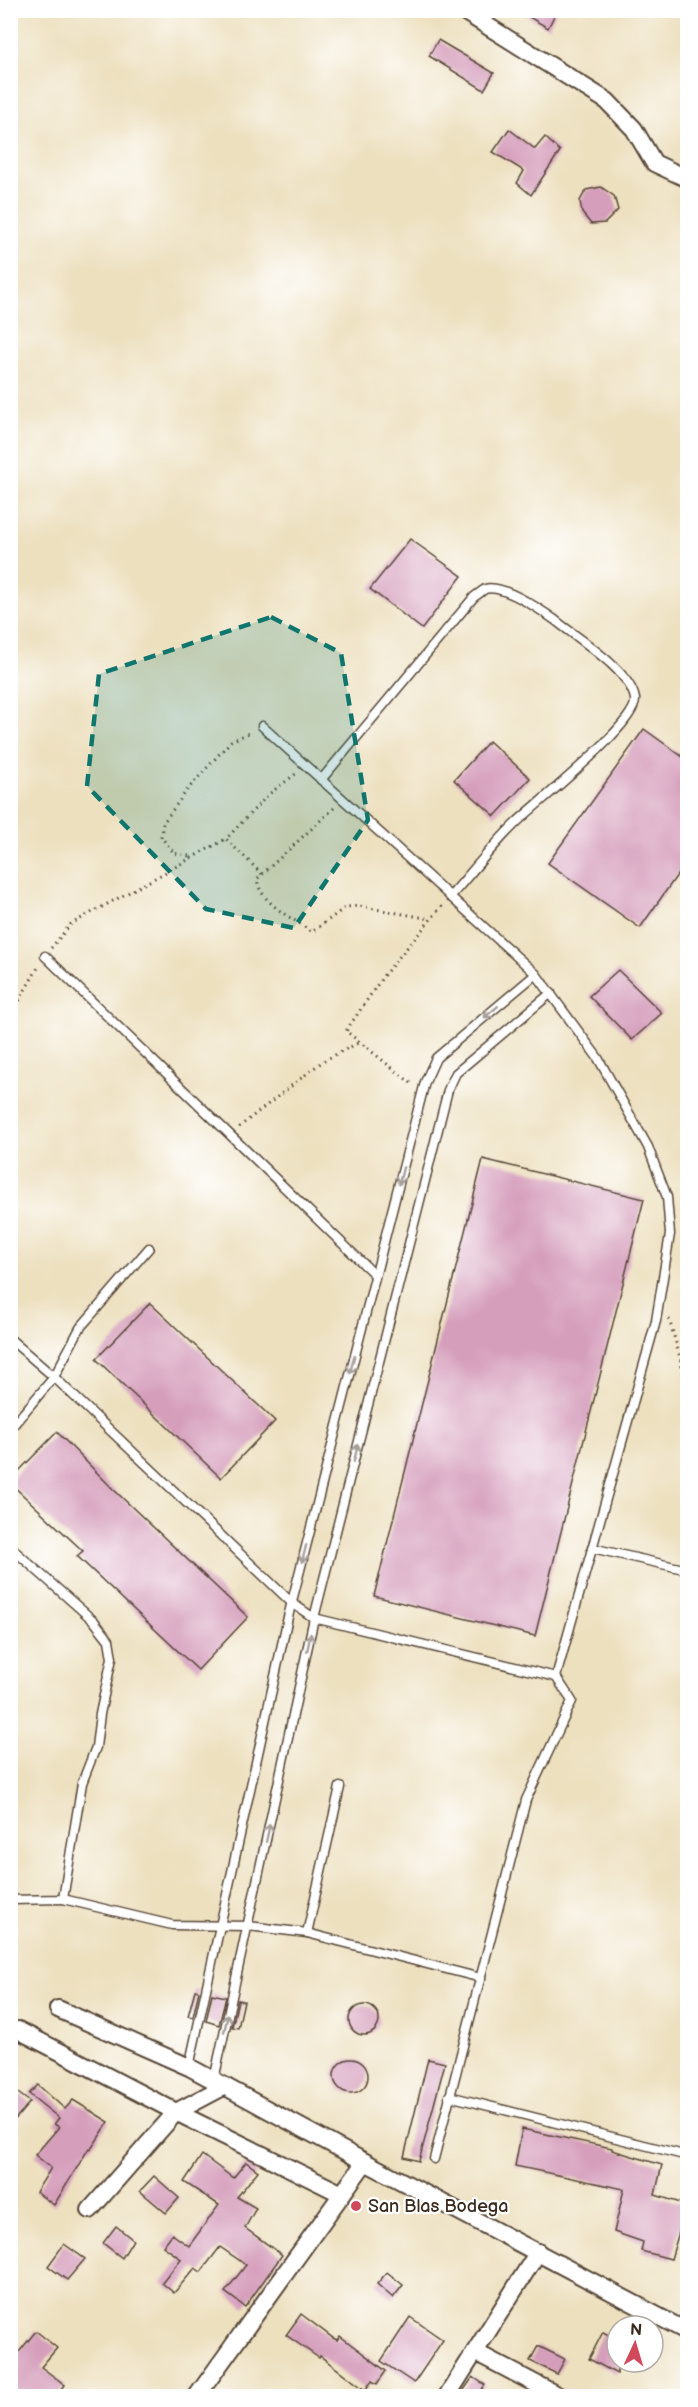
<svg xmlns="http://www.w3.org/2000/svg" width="698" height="2407" font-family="'Balsamiq Sans',sans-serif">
	<rect width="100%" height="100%" fill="#fff"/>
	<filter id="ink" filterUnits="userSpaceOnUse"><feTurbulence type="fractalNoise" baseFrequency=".0167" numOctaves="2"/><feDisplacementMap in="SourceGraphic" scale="12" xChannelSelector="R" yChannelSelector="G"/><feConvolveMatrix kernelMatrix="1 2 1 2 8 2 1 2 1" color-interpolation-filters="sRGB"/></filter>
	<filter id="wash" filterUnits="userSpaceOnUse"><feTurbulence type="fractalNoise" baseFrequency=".008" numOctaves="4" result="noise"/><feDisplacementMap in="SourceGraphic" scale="24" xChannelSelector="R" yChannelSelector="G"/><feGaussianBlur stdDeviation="1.35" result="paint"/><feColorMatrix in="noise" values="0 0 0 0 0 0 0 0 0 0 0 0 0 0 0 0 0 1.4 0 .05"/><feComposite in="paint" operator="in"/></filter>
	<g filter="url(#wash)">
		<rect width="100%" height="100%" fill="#ede0bf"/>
		<g id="blocks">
			<g fill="#d59ebb">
				<path d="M517,10H557L548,28Z"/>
				<path d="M438,40L494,73L484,90L429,56Z"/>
				<path d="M509,129L535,149L545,137L560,151L531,195L517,183L524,171L493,152Z"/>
				<path d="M601,187L614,196L618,210L605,223L591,224L582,213L580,201L586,190Z"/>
				<path d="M410,539L462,576L422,629L370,589Z"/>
				<path d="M644,729L687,760V861L640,928L548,863Z"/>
				<path d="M489,741L530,778L495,816L454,780Z"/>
				<path d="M618,970L662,1013L632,1040L589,996Z"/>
				<path d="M483,1159L644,1199L535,1636L374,1596Z"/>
				<path d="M150,1303L275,1421L221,1478L96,1359Z"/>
				<path d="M57,1432L113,1489L248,1617L198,1670L77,1556L83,1551L10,1483V1480Z"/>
				<path d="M195,1990L199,1991L193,2017L188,2016Z"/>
				<path d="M212,1994L226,1997L219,2025L206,2021Z"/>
				<path d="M238,2000L244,2001L238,2028L232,2027Z"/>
				<circle cx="364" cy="2020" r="15"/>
				<circle cx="351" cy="2076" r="17"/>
				<path d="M428,2059L445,2063L419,2161L404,2157Z"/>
				<path d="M38,2085L65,2109L73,2100L109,2122L91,2149L89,2148L54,2205L36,2192L51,2168L35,2155L59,2127L54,2124L59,2118L29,2094Z"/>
				<path d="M10,2087L30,2102L10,2125Z"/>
				<path d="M522,2129L612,2148V2150L662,2165L655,2195L687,2205L671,2259L641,2251L643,2242L614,2232L624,2189L515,2166Z"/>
				<path d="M202,2155L233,2178L246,2162L258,2171L237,2197L256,2208L245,2228L282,2255L245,2307L225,2292L246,2265L220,2247L201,2272L195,2268L174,2293L162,2283L181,2259L163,2246L172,2234L189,2246L219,2205L184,2182Z"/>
				<path d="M154,2176L179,2198L166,2213L140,2191Z"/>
				<path d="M116,2226L133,2240L122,2258L103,2243Z"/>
				<path d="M64,2244L85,2259L67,2280L48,2266Z"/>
				<path d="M387,2272L403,2285L393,2298L377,2284Z"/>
				<path d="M301,2314L333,2338L337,2340L340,2336L386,2371L377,2384L372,2381L365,2390L320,2356L319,2358L286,2335Z"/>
				<path d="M410,2317L443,2340L414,2383L381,2361Z"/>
				<path d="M36,2331L57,2348L41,2367L65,2385L57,2397H10V2363Z"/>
				<path d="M603,2332L617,2340V2374L589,2359Z"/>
				<path d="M538,2346L565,2359L557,2374L530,2361Z"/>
				<path d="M473,2377L485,2385L477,2397H459Z"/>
			</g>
		</g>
	</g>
	<g filter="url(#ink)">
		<use href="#blocks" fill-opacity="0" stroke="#564536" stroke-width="1.5"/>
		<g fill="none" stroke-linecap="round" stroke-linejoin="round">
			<g stroke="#564536" stroke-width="11">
				<g id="service">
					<path d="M262,726L536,974L598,1058L648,1147L667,1197L670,1234L656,1321L556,1677L572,1701L526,1800L434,2159"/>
					<path d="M321,780L474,597C477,595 482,591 485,589C503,584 541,610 555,620C577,638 630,670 635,699C639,722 537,803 517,822C493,845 472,872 450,897"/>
					<path d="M45,956L375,1275"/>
					<path d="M10,1339L54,1377L292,1603L314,1618L556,1677"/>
					<path d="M10,1429L54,1377L80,1328L149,1248"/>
					<path d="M10,1544L16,1552L94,1621L109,1640L112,1658L100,1714L96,1747L82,1783L63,1899L10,1900"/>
					<path d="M592,1548L688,1570"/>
					<path d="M63,1899L172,1925L248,1926L307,1933L481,1978"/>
					<path d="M307,1933L340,1787"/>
					<path d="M189,2067L288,1617L425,1082L436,1058L536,974"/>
					<path d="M214,2080L314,1618L448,1090L456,1073L551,993"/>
					<path d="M449,2096L688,2156"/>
				</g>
			</g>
			<g stroke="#564536" stroke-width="20">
				<g id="minor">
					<path d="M462,10L607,101L634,129L654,163L688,179"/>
					<path d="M58,2009L189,2067L365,2162L688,2332"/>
					<path d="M18,2030L176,2112L342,2194"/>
					<path d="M90,2210L176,2112L225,2086"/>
					<path d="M475,2352L559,2396"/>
					<path d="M197,2396L365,2162"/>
					<path d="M447,2396L538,2252"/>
				</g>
			</g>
			<g stroke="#564536" stroke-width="3" stroke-dasharray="1.5 4.5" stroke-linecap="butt">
				<path d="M334,808L257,879C260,904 293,918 312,932L346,907L359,906L431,919"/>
				<path d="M189,856L174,853L161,837L163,823L188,789L231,741L251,732"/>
				<path d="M262,874L226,839L269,794L297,773"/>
				<path d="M51,948L71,924L226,839"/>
				<path d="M10,1023L21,997L39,966"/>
				<path d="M411,1083L346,1031L384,975L443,905"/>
				<path d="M239,1127L323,1061L360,1042"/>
				<path d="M669,1319L680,1357L688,1400"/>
			</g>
			<use href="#service" stroke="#fff" stroke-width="8"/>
			<use href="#minor" stroke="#fff" stroke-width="16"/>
		</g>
		<defs><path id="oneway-shaft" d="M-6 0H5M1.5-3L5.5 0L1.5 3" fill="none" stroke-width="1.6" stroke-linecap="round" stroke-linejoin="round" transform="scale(1.5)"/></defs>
		<g stroke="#a79f9a">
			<use href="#oneway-shaft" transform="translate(491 1012) rotate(140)"/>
			<use href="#oneway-shaft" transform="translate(401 1176) rotate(104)"/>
			<use href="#oneway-shaft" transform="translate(352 1365) rotate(104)"/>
			<use href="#oneway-shaft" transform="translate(356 1453) rotate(-76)"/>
			<use href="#oneway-shaft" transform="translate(304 1554) rotate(104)"/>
			<use href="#oneway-shaft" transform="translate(309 1642) rotate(-78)"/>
			<use href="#oneway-shaft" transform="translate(268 1833) rotate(-78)"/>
			<use href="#oneway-shaft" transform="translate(226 2023) rotate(-78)"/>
		</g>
	</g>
	<path fill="#0f766e" fill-opacity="0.2" stroke="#0f766e" stroke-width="4.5" stroke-dasharray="12 8" stroke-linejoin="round" d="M271,617L341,653L368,820L294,928L206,909L87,786L99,674Z"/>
	<circle fill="#d1495b" stroke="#fff" stroke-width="2" cx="356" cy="2206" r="6"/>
	<g text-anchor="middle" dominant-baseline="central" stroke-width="4.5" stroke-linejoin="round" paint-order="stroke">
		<g font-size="18" fill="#3b2a1e" stroke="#fff" text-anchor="start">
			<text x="368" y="2206">San Blas Bodega</text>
		</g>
	</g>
	<rect width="698" height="2407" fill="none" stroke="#fff" stroke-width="36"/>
	<g transform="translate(635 2344) rotate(4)"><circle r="28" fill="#ffffff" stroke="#b1aaa5" stroke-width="1.5"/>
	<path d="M0-4.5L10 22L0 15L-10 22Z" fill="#d1495b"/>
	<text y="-9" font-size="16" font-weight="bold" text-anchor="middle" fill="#3b2a1e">N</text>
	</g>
</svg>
